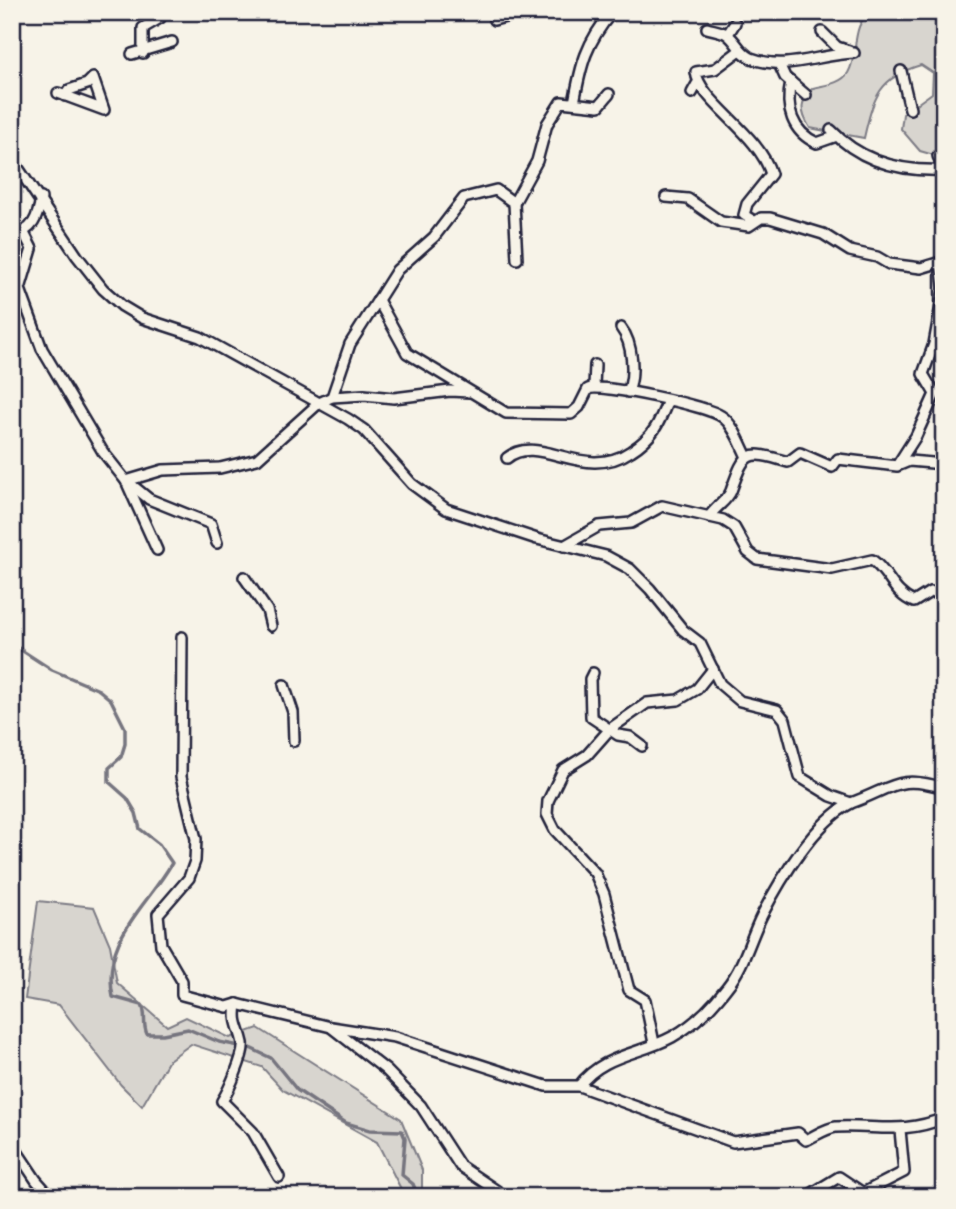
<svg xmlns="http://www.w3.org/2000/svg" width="956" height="1209" font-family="Mali,sans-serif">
	<rect width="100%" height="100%" fill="#f7f3e8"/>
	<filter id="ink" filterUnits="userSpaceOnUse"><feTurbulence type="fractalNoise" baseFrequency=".0143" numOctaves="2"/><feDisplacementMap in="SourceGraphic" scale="14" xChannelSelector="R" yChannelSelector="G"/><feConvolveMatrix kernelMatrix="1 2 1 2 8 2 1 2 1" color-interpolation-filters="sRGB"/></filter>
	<g filter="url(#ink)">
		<g fill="#d8d5cf" stroke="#7d7c85" stroke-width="2">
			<path d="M872,12H944V158L920,151L901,129L903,114L932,93L933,73L921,65C879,77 873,98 864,138L810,128C800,112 799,102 813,88C824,85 841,84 848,73C859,56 850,22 872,12Z"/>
			<path d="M38,901L94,907L110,945L117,983L167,1026L186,1017L230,1038L258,1028L401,1119L422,1170V1197H405L377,1142L283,1090L262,1067L191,1044L169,1060L142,1106L121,1085L59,1005L25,999Z"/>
		</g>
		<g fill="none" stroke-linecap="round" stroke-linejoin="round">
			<path stroke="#76747f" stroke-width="3.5" d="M12,644L52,670L99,690L111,700L125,728V744L121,757L109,768V782L127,798L136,813L140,829L159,844L172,863C146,908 101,939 113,997L142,1005C147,1015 142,1024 147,1034H163L188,1029L219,1042L250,1048L271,1058L297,1090L346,1123L370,1130L402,1131L405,1138L402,1175L413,1184L418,1197"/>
			<g stroke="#22223b" stroke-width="14">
				<g id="minor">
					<path d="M494,20L521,13"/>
					<path d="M707,28C713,30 723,31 728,35C737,42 739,52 751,58C786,72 818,54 854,53"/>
					<path d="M822,32L837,47L849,51"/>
					<path d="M728,34L735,23"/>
					<path d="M739,51L715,69L696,72C699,101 759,133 771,174L747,204L744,215L754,221"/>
					<path d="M143,53V28L160,18V12"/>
					<path d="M132,54L172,42"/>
					<path d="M779,64L785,77L806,95"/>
					<path d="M901,71L910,109"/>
					<path d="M791,82C785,108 792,132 817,143L837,136"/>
					<path d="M58,93L104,110L93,78L87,84L69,90L65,96"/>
					<path d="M692,93L697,84"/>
					<path d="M574,103C581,64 586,43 612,12"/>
					<path d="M831,130C861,162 900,172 944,170"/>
					<path d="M938,156L944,169"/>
					<path d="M12,159L77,256L103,289L122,306L142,318L200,337L348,419L364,430L412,484L446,509L537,539L606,556L630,569L650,589L683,630L700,643L720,684L740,701L777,710L785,720L800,777L831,796L851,803C893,788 897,774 944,788"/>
					<path d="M666,197L688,199L721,222L749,226L761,218H770L823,234L850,251L877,257L889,264L921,268L944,261"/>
					<path d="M514,203L537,161L547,124L561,102L599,106L609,94"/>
					<path d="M24,233L32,249L20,289L42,349L103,452L126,481L157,550"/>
					<path d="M12,235C33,232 38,217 41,198"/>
					<path d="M941,262L944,287"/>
					<path d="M378,300L407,353L506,413L571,414L579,407L588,389C601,383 707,406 721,416C733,423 741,445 747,457"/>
					<path d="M621,328C633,343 635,375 628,392"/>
					<path d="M594,386L595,365"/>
					<path d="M332,397L350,344L397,270L434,237L464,198L496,190L514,203L517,259"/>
					<path d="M507,458C539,432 584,483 631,451C653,437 659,424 668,400"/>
					<path d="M898,464L916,436L935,394L923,374L934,344L944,289"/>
					<path d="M126,481L163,470L220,468L257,459L319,403L332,397L364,395L394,398L450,391L469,392"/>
					<path d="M128,482L149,499L211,524L217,543"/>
					<path d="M709,517C715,507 727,501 731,491C745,452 745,449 788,462L800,453L832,467L838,459L897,466L909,461L944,464"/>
					<path d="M564,546L599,526L631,523L662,506L723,520L734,527L748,552L757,559L832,569L872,560C889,572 893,594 914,602L930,592L944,594"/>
					<path d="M244,577L267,610L271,626"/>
					<path d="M182,637L181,777L196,839L195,861L189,878L158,914L161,945L182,981V995L227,1007L237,1004C234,1024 239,1025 243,1043C245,1054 229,1090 222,1101L253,1132L279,1177"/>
					<path d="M593,673L590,679L591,717L618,735L630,737L642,746"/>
					<path d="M284,685L293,712L294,741"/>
					<path d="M237,1004L331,1027L395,1037L546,1086H579L733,1142L798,1133L806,1140C815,1136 826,1128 836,1127C877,1125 903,1135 944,1118"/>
					<path d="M332,1028L386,1070L421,1106L460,1166L506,1197"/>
					<path d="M654,1043L645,1000L629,990L604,894L595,873L555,830L547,814L548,801L563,770L587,755L610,729L647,703L678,700L697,689L713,669"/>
					<path d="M579,1086C603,1054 639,1055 672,1037C694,1025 712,1007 727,987C744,966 750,939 762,915C781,878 815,822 851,803"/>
					<path d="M12,1144L36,1180L51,1197"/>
					<path d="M806,1197L839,1177L863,1193L904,1172L900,1130"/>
				</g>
			</g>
			<use href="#minor" stroke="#f7f3e8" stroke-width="9"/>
		</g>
	</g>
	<rect width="956" height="1209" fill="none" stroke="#f7f3e8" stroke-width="42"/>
	<rect x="21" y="21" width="914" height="1167" fill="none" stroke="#22223b" stroke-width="2.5" filter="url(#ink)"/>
</svg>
